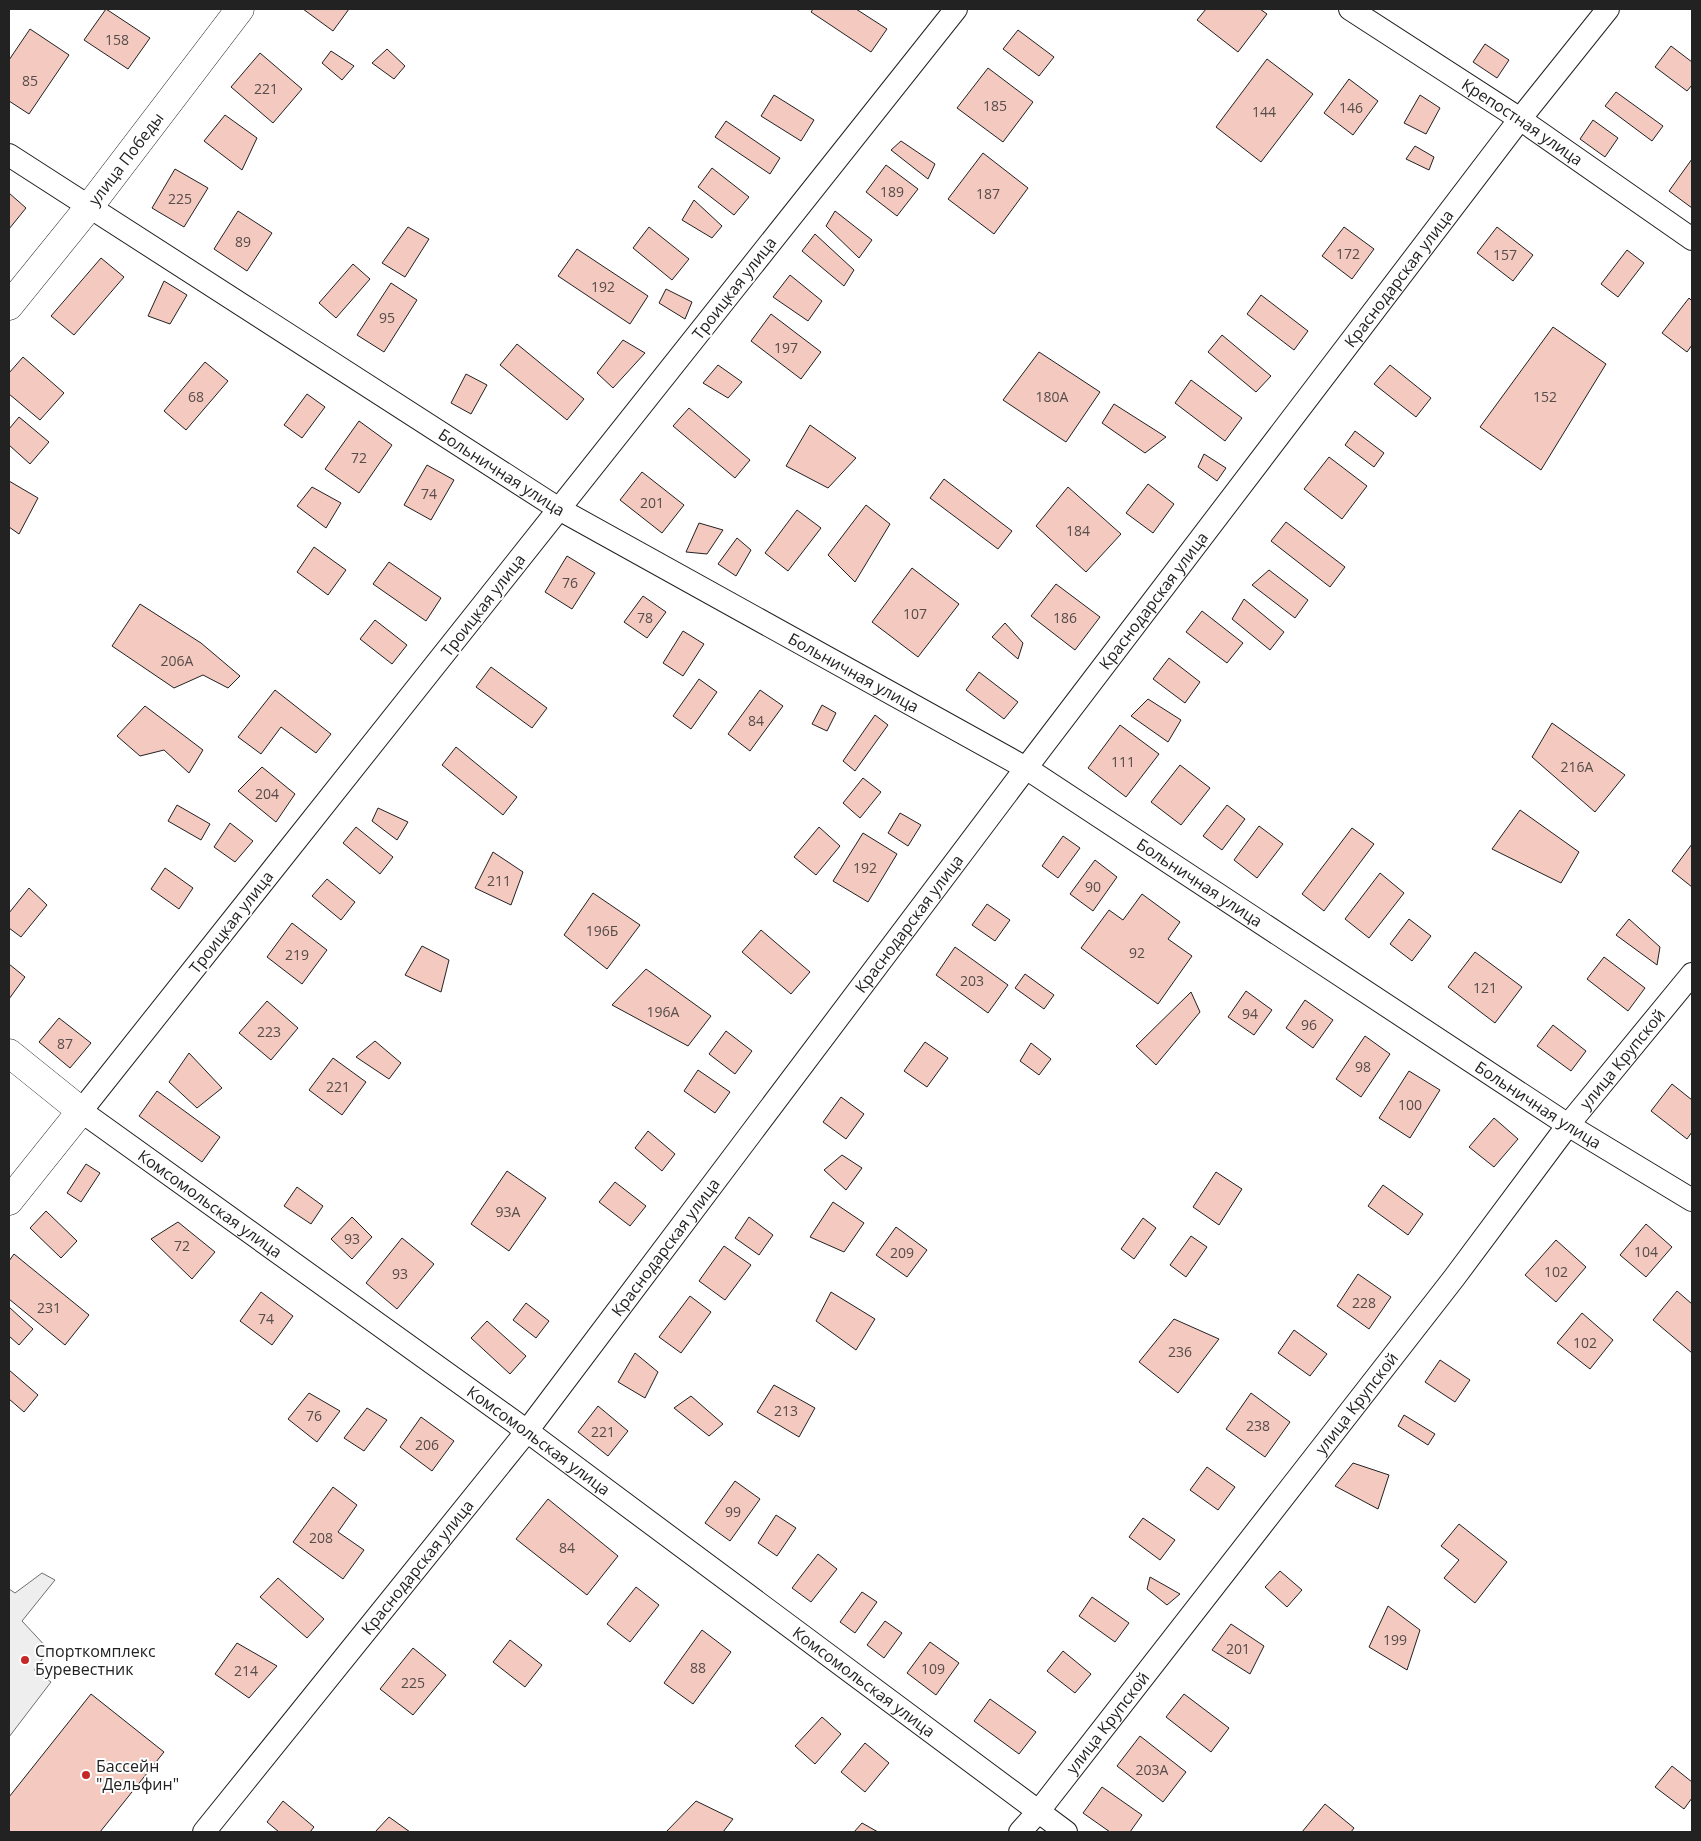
<svg xmlns="http://www.w3.org/2000/svg" width="1701" height="1841" font-family="'Open Sans',sans-serif">
	<rect width="100%" height="100%" fill="#fff"/>
	<path fill="#eee" stroke="#6f6f6f" d="M42,1573L55,1580L22,1621L49,1650L34,1670L51,1682L9,1737V1589L15,1593Z"/>
	<g fill="#f3c9c0" stroke="#222">
		<path d="M106,9L150,38L128,69L84,40Z"/>
		<path d="M303,9H349L333,31Z"/>
		<path d="M813,9H856L887,29L871,52L811,12Z"/>
		<path d="M1206,9H1260L1267,14L1238,52L1197,20Z"/>
		<path d="M30,29L69,55L29,114L9,101V60Z"/>
		<path d="M1018,30L1054,57L1039,76L1003,49Z"/>
		<path d="M1485,44L1509,60L1497,78L1473,62Z"/>
		<path d="M1671,46L1692,62V85L1687,91L1655,67Z"/>
		<path d="M387,49L405,66L394,79L372,63Z"/>
		<path d="M331,51L354,66L342,80L322,63Z"/>
		<path d="M260,53L302,89L273,123L231,87Z"/>
		<path d="M1267,59L1313,94L1261,162L1216,127Z"/>
		<path d="M988,68L1033,102L1003,142L957,108Z"/>
		<path d="M1349,79L1378,101L1353,135L1324,113Z"/>
		<path d="M1616,92L1663,126L1652,141L1605,106Z"/>
		<path d="M774,95L814,120L801,141L761,116Z"/>
		<path d="M1420,95L1440,108L1426,134L1404,123Z"/>
		<path d="M225,115L257,138L242,170L204,141Z"/>
		<path d="M1593,120L1618,138L1605,157L1580,139Z"/>
		<path d="M726,121L780,158L770,174L715,137Z"/>
		<path d="M901,141L935,164L928,179L891,150Z"/>
		<path d="M1415,146L1434,157L1429,170L1406,159Z"/>
		<path d="M983,153L1028,188L994,234L948,199Z"/>
		<path d="M1692,159V208L1669,191Z"/>
		<path d="M886,165L918,189L897,216L866,192Z"/>
		<path d="M712,168L749,197L734,215L698,187Z"/>
		<path d="M175,169L208,188L184,227L152,208Z"/>
		<path d="M9,193L26,208L9,229Z"/>
		<path d="M694,200L722,226L712,238L682,220Z"/>
		<path d="M238,211L272,233L247,271L214,249Z"/>
		<path d="M835,211L872,240L859,258L826,226Z"/>
		<path d="M408,227L429,239L405,277L382,263Z"/>
		<path d="M649,227L689,259L672,280L633,248Z"/>
		<path d="M1344,227L1374,249L1352,279L1322,256Z"/>
		<path d="M1497,227L1533,255L1513,281L1477,253Z"/>
		<path d="M815,234L854,270L844,286L802,251Z"/>
		<path d="M577,249L648,296L630,324L558,276Z"/>
		<path d="M1627,250L1644,263L1618,297L1601,284Z"/>
		<path d="M101,258L124,277L74,335L51,316Z"/>
		<path d="M353,264L370,279L336,318L319,303Z"/>
		<path d="M790,275L822,301L808,321L773,297Z"/>
		<path d="M164,281L187,295L170,324L148,316Z"/>
		<path d="M391,283L417,300L384,352L357,335Z"/>
		<path d="M666,289L692,302L685,319L659,303Z"/>
		<path d="M1261,295L1308,331L1294,350L1247,314Z"/>
		<path d="M1689,298L1692,301V345L1687,352L1662,333Z"/>
		<path d="M771,314L821,352L801,379L751,341Z"/>
		<path d="M1553,327L1606,364L1541,470L1480,427Z"/>
		<path d="M1222,335L1271,376L1256,392L1208,352Z"/>
		<path d="M623,340L645,353L613,388L597,373Z"/>
		<path d="M517,344L584,399L567,420L500,365Z"/>
		<path d="M1039,352L1100,392L1066,442L1003,400Z"/>
		<path d="M23,357L64,393L40,420L9,394V373Z"/>
		<path d="M205,362L228,381L186,430L164,411Z"/>
		<path d="M718,365L742,382L728,398L703,383Z"/>
		<path d="M1390,365L1431,398L1416,417L1374,384Z"/>
		<path d="M466,374L487,385L471,414L451,403Z"/>
		<path d="M1191,380L1242,418L1225,441L1175,403Z"/>
		<path d="M307,394L325,407L302,438L284,425Z"/>
		<path d="M1114,404L1166,437L1145,453L1102,423Z"/>
		<path d="M689,408L750,460L735,478L673,426Z"/>
		<path d="M19,417L49,442L30,464L9,445V429Z"/>
		<path d="M359,421L392,445L359,493L325,469Z"/>
		<path d="M810,425L856,458L828,488L786,466Z"/>
		<path d="M1355,431L1384,453L1374,467L1345,445Z"/>
		<path d="M1204,454L1226,468L1217,481L1198,467Z"/>
		<path d="M1329,457L1367,486L1342,519L1304,489Z"/>
		<path d="M427,465L454,480L431,520L404,505Z"/>
		<path d="M642,472L684,505L662,533L620,500Z"/>
		<path d="M944,479L1012,531L998,549L930,498Z"/>
		<path d="M9,481L38,498L19,534L9,527Z"/>
		<path d="M1148,484L1174,504L1153,533L1126,513Z"/>
		<path d="M312,487L341,503L326,528L297,506Z"/>
		<path d="M1068,487L1121,534L1086,572L1036,526Z"/>
		<path d="M866,505L890,524L855,582L828,555Z"/>
		<path d="M797,510L821,528L788,571L765,553Z"/>
		<path d="M1286,522L1345,567L1330,587L1271,541Z"/>
		<path d="M699,523L723,530L707,554L686,552Z"/>
		<path d="M737,538L751,550L736,576L718,564Z"/>
		<path d="M314,547L346,570L328,595L297,572Z"/>
		<path d="M567,556L595,573L572,609L545,592Z"/>
		<path d="M389,562L441,598L426,621L373,584Z"/>
		<path d="M912,568L959,604L918,657L872,622Z"/>
		<path d="M1269,570L1308,600L1295,618L1252,585Z"/>
		<path d="M1056,584L1100,617L1075,650L1031,616Z"/>
		<path d="M643,596L666,612L647,638L624,622Z"/>
		<path d="M1244,599L1284,632L1270,650L1232,619Z"/>
		<path d="M140,604L201,643L240,676L228,688L203,675L174,688L112,646Z"/>
		<path d="M1202,611L1243,643L1227,663L1186,632Z"/>
		<path d="M375,620L407,645L392,664L360,639Z"/>
		<path d="M1005,623L1023,643L1018,659L992,637Z"/>
		<path d="M683,631L704,644L683,676L663,663Z"/>
		<path d="M1169,658L1200,682L1185,703L1153,679Z"/>
		<path d="M491,667L547,708L532,728L476,687Z"/>
		<path d="M979,672L1018,702L1004,719L966,690Z"/>
		<path d="M699,679L717,692L691,729L673,716Z"/>
		<path d="M275,690L331,734L316,753L281,727L261,754L238,737Z"/>
		<path d="M760,690L783,706L750,751L728,734Z"/>
		<path d="M1148,699L1181,720L1168,742L1131,716Z"/>
		<path d="M822,705L836,713L827,731L812,724Z"/>
		<path d="M145,706L203,750L189,773L164,750L140,756L117,736Z"/>
		<path d="M875,715L888,725L855,771L843,761Z"/>
		<path d="M1552,723L1625,775L1595,812L1532,757Z"/>
		<path d="M1120,725L1159,754L1126,797L1088,768Z"/>
		<path d="M456,747L517,797L503,815L442,765Z"/>
		<path d="M1180,765L1210,788L1181,825L1151,802Z"/>
		<path d="M262,767L295,794L276,822L238,791Z"/>
		<path d="M863,778L881,792L860,818L843,803Z"/>
		<path d="M177,805L210,824L201,840L168,821Z"/>
		<path d="M1227,805L1245,819L1222,850L1203,836Z"/>
		<path d="M378,808L408,822L397,840L372,821Z"/>
		<path d="M1520,810L1579,852L1561,883L1492,849Z"/>
		<path d="M900,813L921,825L908,846L888,833Z"/>
		<path d="M230,823L253,841L235,862L214,847Z"/>
		<path d="M1259,826L1283,844L1257,878L1234,860Z"/>
		<path d="M356,827L393,857L380,874L343,843Z"/>
		<path d="M819,827L840,846L816,875L794,857Z"/>
		<path d="M1352,828L1374,844L1324,911L1302,894Z"/>
		<path d="M863,833L897,854L868,902L833,881Z"/>
		<path d="M1063,836L1080,848L1058,878L1042,866Z"/>
		<path d="M1692,844V887L1672,871Z"/>
		<path d="M493,852L523,872L511,905L475,888Z"/>
		<path d="M1095,860L1117,877L1093,911L1070,894Z"/>
		<path d="M165,868L193,888L179,909L151,889Z"/>
		<path d="M1380,873L1404,893L1369,938L1345,919Z"/>
		<path d="M327,879L355,902L341,920L312,896Z"/>
		<path d="M29,888L47,905L21,937L9,928V913Z"/>
		<path d="M593,893L640,925L607,969L564,935Z"/>
		<path d="M1142,894L1180,922L1168,939L1192,956L1158,1004L1081,948L1109,910L1123,920Z"/>
		<path d="M987,904L1010,920L995,941L972,925Z"/>
		<path d="M1409,919L1431,936L1412,961L1390,944Z"/>
		<path d="M1629,919L1660,947L1657,965L1616,935Z"/>
		<path d="M292,923L327,950L302,984L267,957Z"/>
		<path d="M761,930L810,972L791,994L742,952Z"/>
		<path d="M422,946L449,960L441,992L405,975Z"/>
		<path d="M955,947L1008,985L988,1013L936,975Z"/>
		<path d="M1475,952L1522,987L1495,1023L1448,987Z"/>
		<path d="M1604,957L1645,988L1628,1011L1587,979Z"/>
		<path d="M9,964L25,977L9,999Z"/>
		<path d="M646,969L711,1016L688,1046L612,1005Z"/>
		<path d="M1025,974L1054,995L1044,1009L1015,988Z"/>
		<path d="M1246,991L1272,1010L1254,1035L1228,1017Z"/>
		<path d="M1191,992L1200,1012L1156,1065L1136,1046Z"/>
		<path d="M1305,1000L1333,1020L1313,1048L1286,1028Z"/>
		<path d="M267,1001L298,1028L271,1060L239,1033Z"/>
		<path d="M59,1018L91,1043L70,1068L39,1042Z"/>
		<path d="M1553,1025L1586,1051L1571,1071L1537,1046Z"/>
		<path d="M726,1031L752,1051L735,1074L709,1054Z"/>
		<path d="M1365,1036L1390,1054L1361,1097L1336,1079Z"/>
		<path d="M375,1041L401,1063L389,1079L356,1057Z"/>
		<path d="M925,1042L948,1058L927,1087L904,1071Z"/>
		<path d="M1031,1043L1051,1059L1039,1075L1020,1061Z"/>
		<path d="M189,1053L222,1088L197,1108L169,1082Z"/>
		<path d="M333,1058L366,1082L342,1115L309,1090Z"/>
		<path d="M698,1070L730,1092L715,1113L684,1091Z"/>
		<path d="M1409,1071L1440,1090L1410,1138L1379,1118Z"/>
		<path d="M1672,1084L1692,1100V1132L1687,1139L1651,1111Z"/>
		<path d="M157,1091L220,1137L202,1162L139,1116Z"/>
		<path d="M841,1097L864,1114L846,1139L823,1122Z"/>
		<path d="M1494,1118L1518,1139L1494,1167L1469,1147Z"/>
		<path d="M648,1131L675,1154L662,1171L635,1148Z"/>
		<path d="M842,1155L862,1168L846,1190L824,1170Z"/>
		<path d="M86,1164L100,1173L81,1202L67,1193Z"/>
		<path d="M507,1171L546,1198L509,1251L471,1224Z"/>
		<path d="M1216,1172L1242,1189L1219,1225L1193,1207Z"/>
		<path d="M615,1182L646,1206L630,1226L599,1202Z"/>
		<path d="M1383,1185L1423,1214L1408,1235L1368,1206Z"/>
		<path d="M297,1187L323,1206L311,1224L284,1206Z"/>
		<path d="M833,1202L864,1223L844,1252L810,1237Z"/>
		<path d="M46,1211L77,1241L61,1258L30,1228Z"/>
		<path d="M352,1217L372,1237L352,1259L331,1239Z"/>
		<path d="M749,1217L773,1235L759,1255L735,1238Z"/>
		<path d="M1143,1218L1156,1228L1134,1259L1121,1249Z"/>
		<path d="M178,1222L215,1252L192,1279L151,1239Z"/>
		<path d="M1646,1224L1672,1247L1646,1277L1620,1255Z"/>
		<path d="M896,1227L927,1250L907,1277L876,1255Z"/>
		<path d="M1191,1236L1207,1247L1186,1277L1170,1265Z"/>
		<path d="M402,1238L434,1264L397,1309L366,1283Z"/>
		<path d="M1556,1240L1586,1267L1556,1302L1525,1275Z"/>
		<path d="M724,1246L751,1265L725,1300L699,1281Z"/>
		<path d="M14,1254L89,1315L65,1345L9,1299V1261Z"/>
		<path d="M1358,1274L1391,1297L1369,1329L1337,1306Z"/>
		<path d="M1677,1291L1692,1304V1353L1653,1320Z"/>
		<path d="M261,1292L293,1316L272,1345L240,1321Z"/>
		<path d="M831,1292L875,1319L856,1350L816,1321Z"/>
		<path d="M690,1296L711,1312L681,1353L659,1337Z"/>
		<path d="M526,1303L549,1321L536,1338L513,1320Z"/>
		<path d="M9,1307L33,1329L19,1345L9,1336Z"/>
		<path d="M1582,1313L1613,1340L1590,1369L1557,1343Z"/>
		<path d="M1174,1319L1219,1339L1178,1393L1139,1362Z"/>
		<path d="M487,1321L526,1356L510,1374L471,1338Z"/>
		<path d="M1294,1330L1327,1354L1310,1376L1278,1353Z"/>
		<path d="M635,1353L658,1372L645,1398L618,1382Z"/>
		<path d="M1440,1360L1470,1380L1455,1402L1425,1382Z"/>
		<path d="M9,1370L38,1395L24,1412L9,1399Z"/>
		<path d="M774,1385L815,1408L799,1437L757,1412Z"/>
		<path d="M309,1393L340,1411L317,1442L288,1419Z"/>
		<path d="M1251,1393L1290,1422L1265,1457L1226,1429Z"/>
		<path d="M691,1396L723,1424L709,1436L674,1408Z"/>
		<path d="M598,1406L628,1431L608,1456L578,1432Z"/>
		<path d="M367,1408L387,1420L364,1451L344,1438Z"/>
		<path d="M1404,1415L1435,1434L1428,1445L1398,1426Z"/>
		<path d="M421,1417L454,1441L432,1471L400,1447Z"/>
		<path d="M1353,1463L1389,1475L1378,1509L1335,1486Z"/>
		<path d="M1207,1467L1235,1487L1218,1510L1190,1490Z"/>
		<path d="M735,1481L760,1499L730,1541L705,1523Z"/>
		<path d="M333,1487L357,1505L338,1532L364,1550L343,1579L293,1542Z"/>
		<path d="M548,1499L618,1556L587,1595L516,1539Z"/>
		<path d="M776,1515L796,1528L777,1556L758,1543Z"/>
		<path d="M1143,1518L1175,1540L1160,1560L1129,1537Z"/>
		<path d="M1459,1524L1507,1562L1475,1603L1444,1578L1459,1560L1441,1546Z"/>
		<path d="M818,1554L837,1569L811,1602L792,1588Z"/>
		<path d="M1280,1571L1302,1590L1287,1607L1265,1587Z"/>
		<path d="M1150,1577L1180,1594L1167,1605L1147,1589Z"/>
		<path d="M278,1578L324,1619L307,1638L260,1597Z"/>
		<path d="M636,1587L659,1605L630,1642L607,1624Z"/>
		<path d="M862,1592L877,1602L855,1633L840,1622Z"/>
		<path d="M1092,1597L1129,1623L1115,1642L1079,1616Z"/>
		<path d="M1388,1606L1420,1630L1407,1670L1369,1647Z"/>
		<path d="M885,1621L902,1633L884,1658L867,1645Z"/>
		<path d="M1231,1624L1264,1646L1250,1674L1212,1650Z"/>
		<path d="M702,1630L731,1652L693,1704L664,1683Z"/>
		<path d="M510,1640L542,1665L525,1687L493,1662Z"/>
		<path d="M930,1642L959,1663L936,1695L907,1673Z"/>
		<path d="M237,1643L277,1666L249,1698L215,1674Z"/>
		<path d="M413,1648L446,1675L413,1715L380,1689Z"/>
		<path d="M1063,1651L1091,1674L1075,1693L1047,1671Z"/>
		<path d="M91,1694L164,1752L100,1832H9V1797Z"/>
		<path d="M1184,1694L1229,1728L1211,1752L1166,1717Z"/>
		<path d="M990,1699L1036,1732L1019,1754L974,1721Z"/>
		<path d="M822,1717L841,1734L815,1764L795,1746Z"/>
		<path d="M1140,1736L1186,1772L1163,1802L1117,1766Z"/>
		<path d="M865,1743L889,1763L865,1792L841,1772Z"/>
		<path d="M1672,1766L1692,1782V1798L1684,1809L1655,1787Z"/>
		<path d="M1102,1787L1142,1815L1130,1832H1110L1083,1813Z"/>
		<path d="M283,1801L314,1827L310,1832H279L267,1822Z"/>
		<path d="M696,1801L733,1819L723,1832H666Z"/>
		<path d="M1325,1804L1354,1828L1351,1832H1302Z"/>
		<path d="M389,1817L410,1832H375Z"/>
		<path d="M862,1823L878,1832H854Z"/>
	</g>
	<g fill="none" stroke-linecap="round" stroke-linejoin="round">
		<g stroke="#222" stroke-width="24">
			<g id="minor">
				<path id="s1" d="M956,9L81,1111L527,1431L1066,1832"/>
				<path id="s2" d="M1350,9L1520,119L1692,239"/>
				<path id="s3" d="M9,155L559,509L1026,768L1568,1125L1692,1200"/>
				<path id="s4" d="M204,1832L527,1431L1026,768L1520,119L1608,9"/>
				<path id="s5" d="M1020,1832L1038,1812L1454,1278L1568,1125L1692,974"/>
			</g>
		</g>
		<g stroke="#222" stroke-width="29">
			<g id="tertiary">
				<path id="s6" d="M9,306L89,207L240,9"/>
				<path d="M9,1053L81,1111L9,1201"/>
			</g>
		</g>
		<use href="#minor" stroke="#fff" stroke-width="22"/>
		<use href="#tertiary" stroke="#fff" stroke-width="28"/>
	</g>
	<g fill="#c62828" stroke="#fff" stroke-width="2">
		<circle cx="25" cy="1660" r="5"/>
		<circle cx="86" cy="1775" r="5"/>
	</g>
	<g text-anchor="middle" dominant-baseline="central" stroke-width="4" stroke-linejoin="round" paint-order="stroke">
		<g font-size="14" fill="#564c4a">
			<text x="117" y="39">158</text>
			<text x="30" y="80">85</text>
			<text x="266" y="88">221</text>
			<text x="995" y="105">185</text>
			<text x="1351" y="107">146</text>
			<text x="1264" y="111">144</text>
			<text x="892" y="191">189</text>
			<text x="988" y="193">187</text>
			<text x="180" y="198">225</text>
			<text x="243" y="241">89</text>
			<text x="1348" y="253">172</text>
			<text x="1505" y="254">157</text>
			<text x="603" y="286">192</text>
			<text x="387" y="317">95</text>
			<text x="786" y="347">197</text>
			<text x="196" y="396">68</text>
			<text x="1052" y="396">180А</text>
			<text x="1545" y="396">152</text>
			<text x="359" y="457">72</text>
			<text x="429" y="493">74</text>
			<text x="652" y="502">201</text>
			<text x="1078" y="530">184</text>
			<text x="570" y="582">76</text>
			<text x="915" y="613">107</text>
			<text x="645" y="617">78</text>
			<text x="1065" y="617">186</text>
			<text x="177" y="660">206А</text>
			<text x="756" y="720">84</text>
			<text x="1123" y="761">111</text>
			<text x="1577" y="766">216А</text>
			<text x="267" y="793">204</text>
			<text x="865" y="867">192</text>
			<text x="499" y="880">211</text>
			<text x="1093" y="886">90</text>
			<text x="602" y="930">196Б</text>
			<text x="1137" y="952">92</text>
			<text x="297" y="954">219</text>
			<text x="972" y="980">203</text>
			<text x="1485" y="987">121</text>
			<text x="663" y="1011">196А</text>
			<text x="1250" y="1013">94</text>
			<text x="1309" y="1024">96</text>
			<text x="269" y="1031">223</text>
			<text x="65" y="1043">87</text>
			<text x="1363" y="1066">98</text>
			<text x="338" y="1086">221</text>
			<text x="1410" y="1104">100</text>
			<text x="508" y="1211">93А</text>
			<text x="352" y="1238">93</text>
			<text x="182" y="1245">72</text>
			<text x="1646" y="1251">104</text>
			<text x="902" y="1252">209</text>
			<text x="1556" y="1271">102</text>
			<text x="400" y="1273">93</text>
			<text x="1364" y="1302">228</text>
			<text x="49" y="1307">231</text>
			<text x="266" y="1318">74</text>
			<text x="1585" y="1342">102</text>
			<text x="1180" y="1351">236</text>
			<text x="786" y="1410">213</text>
			<text x="314" y="1415">76</text>
			<text x="1258" y="1425">238</text>
			<text x="603" y="1431">221</text>
			<text x="427" y="1444">206</text>
			<text x="733" y="1511">99</text>
			<text x="321" y="1537">208</text>
			<text x="567" y="1547">84</text>
			<text x="1395" y="1639">199</text>
			<text x="1238" y="1648">201</text>
			<text x="698" y="1667">88</text>
			<text x="933" y="1668">109</text>
			<text x="246" y="1670">214</text>
			<text x="413" y="1682">225</text>
			<text x="1152" y="1769">203А</text>
		</g>
		<g font-size="16" fill="#222" stroke="#fff">
			<text stroke="none"><textPath href="#s2" startOffset="206">Крепостная улица</textPath></text>
			<text stroke="none"><textPath href="#s6" startOffset="188">улица Победы</textPath></text>
			<text stroke="none"><textPath href="#s4" startOffset="1960">Краснодарская улица</textPath></text>
			<text transform="translate(734 288) rotate(-52)">Троицкая улица</text>
			<text stroke="none"><textPath href="#s3" startOffset="586">Больничная улица</textPath></text>
			<text stroke="none"><textPath href="#s4" startOffset="1555">Краснодарская улица</textPath></text>
			<text transform="translate(483 605) rotate(-52)">Троицкая улица</text>
			<text stroke="none"><textPath href="#s3" startOffset="991">Больничная улица</textPath></text>
			<text stroke="none"><textPath href="#s3" startOffset="1396">Больничная улица</textPath></text>
			<text transform="translate(231 922) rotate(-52)">Троицкая улица</text>
			<text stroke="none"><textPath href="#s4" startOffset="1150">Краснодарская улица</textPath></text>
			<text stroke="none"><textPath href="#s5" startOffset="980">улица Крупской</textPath></text>
			<text stroke="none"><textPath href="#s3" startOffset="1801">Больничная улица</textPath></text>
			<text stroke="none"><textPath href="#s1" startOffset="1566">Комсомольская улица</textPath></text>
			<text stroke="none"><textPath href="#s4" startOffset="745">Краснодарская улица</textPath></text>
			<text stroke="none"><textPath href="#s5" startOffset="545">улица Крупской</textPath></text>
			<text stroke="none"><textPath href="#s1" startOffset="1971">Комсомольская улица</textPath></text>
			<text stroke="none"><textPath href="#s4" startOffset="340">Краснодарская улица</textPath></text>
			<text stroke="none"><textPath href="#s1" startOffset="2376">Комсомольская улица</textPath></text>
			<text stroke="none"><textPath href="#s5" startOffset="140">улица Крупской</textPath></text>
		</g>
		<g font-size="16" fill="#222" stroke="#fff" text-anchor="start">
			<text x="35" y="1651">Cпорткомплекс<tspan x="35" dy="18">Буревестник</tspan></text>
			<text x="96" y="1766">Бассейн<tspan x="96" dy="18">"Дельфин"</tspan></text>
		</g>
	</g>
	<rect width="1701" height="1841" fill="none" stroke="#222222" stroke-width="20"/>
</svg>
